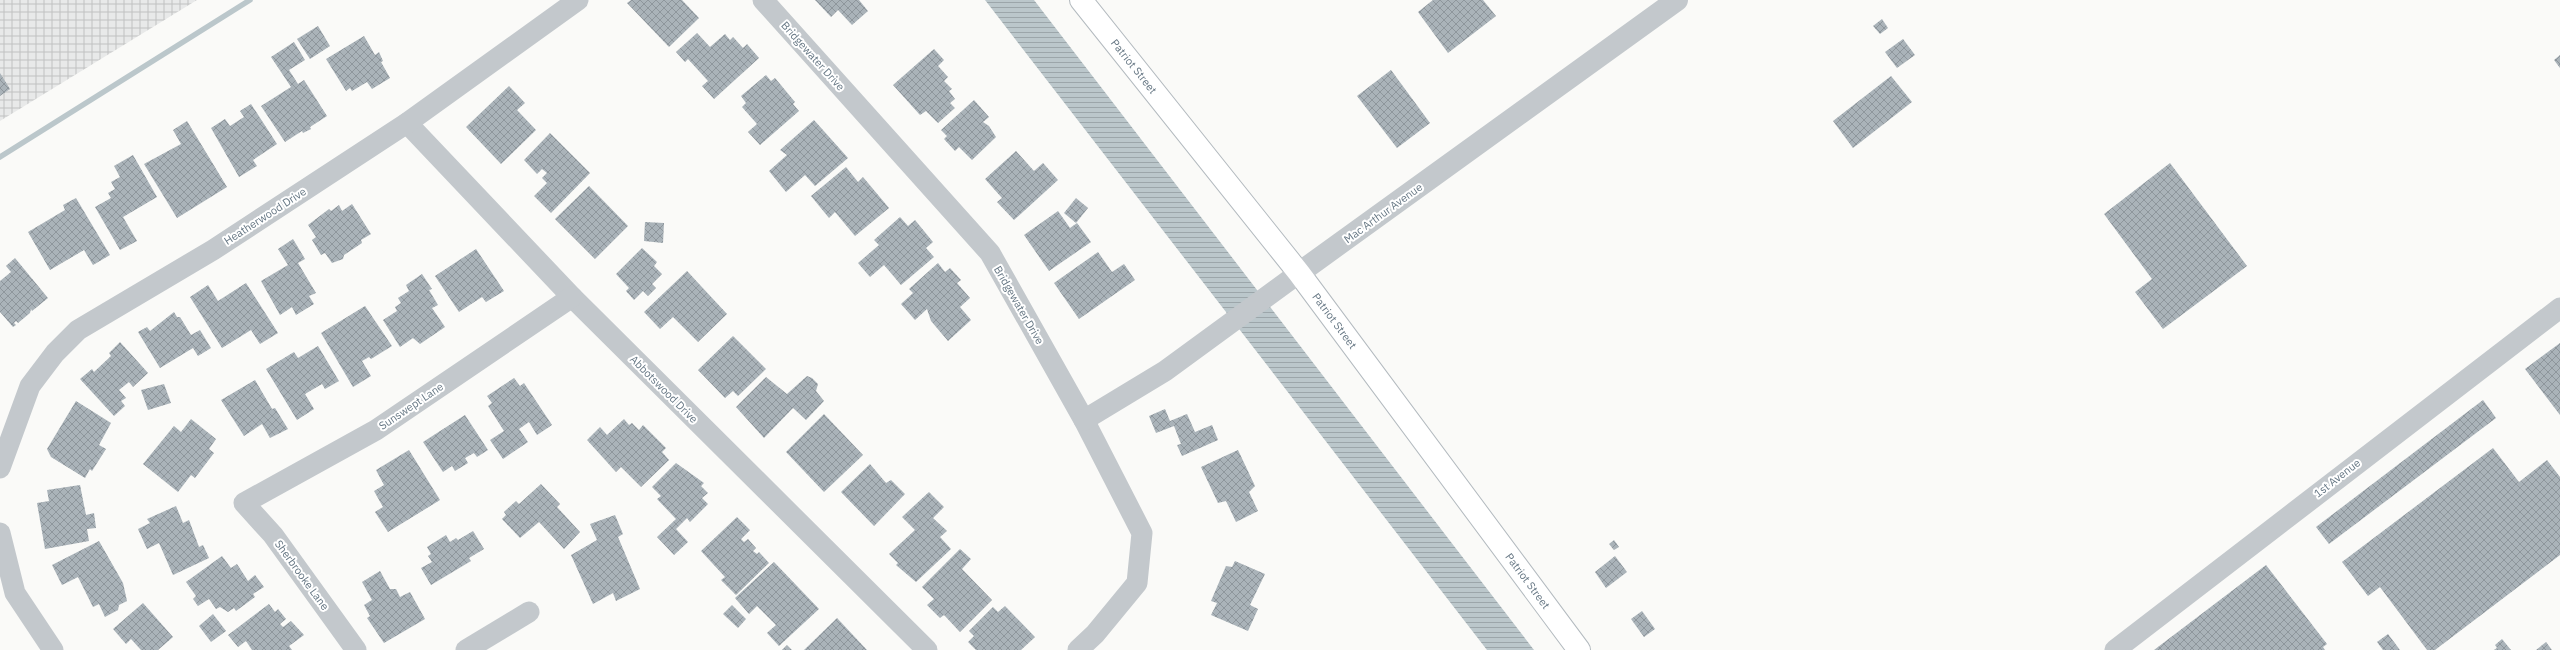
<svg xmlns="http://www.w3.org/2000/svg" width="2560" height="650" font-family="'IBM Plex Sans',sans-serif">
	<defs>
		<pattern id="industrial-grid" width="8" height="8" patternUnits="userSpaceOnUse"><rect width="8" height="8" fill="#e8e9e9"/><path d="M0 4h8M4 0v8" fill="none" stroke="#c0c1c2"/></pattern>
		<pattern id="water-rules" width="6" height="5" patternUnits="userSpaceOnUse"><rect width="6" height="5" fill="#bbc7cb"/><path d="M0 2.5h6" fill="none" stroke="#9ca6aa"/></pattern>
		<pattern id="building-cross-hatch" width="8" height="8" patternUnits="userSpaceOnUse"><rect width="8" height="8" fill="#aab3b9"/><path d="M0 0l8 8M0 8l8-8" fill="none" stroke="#8e969c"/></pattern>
	</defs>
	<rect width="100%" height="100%" fill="#fafaf8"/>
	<path fill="url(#industrial-grid)" d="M0,0H197L0,121Z"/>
	<path fill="url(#water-rules)" d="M985,0H1034L1534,650H1487Z"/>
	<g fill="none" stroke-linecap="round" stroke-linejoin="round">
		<path stroke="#bbc7cb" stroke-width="5.5" d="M0,157L250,0"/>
	</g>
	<g fill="url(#building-cross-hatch)">
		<path d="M631,0H682L699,18L669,47L627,3Z"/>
		<path d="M815,0H859L868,11L852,25L838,10L831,17Z"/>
		<path d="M1433,0H1483L1496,16L1448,53L1418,12Z"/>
		<path d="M1882,19L1888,28L1880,34L1873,26Z"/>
		<path d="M318,26L330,46L310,59L297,39Z"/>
		<path d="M697,33L710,47L725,34L730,40L733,37L743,48L747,44L759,58L714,99L702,86L708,81L688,59L685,62L676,52Z"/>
		<path d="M364,36L375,55L379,52L383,61L381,62L390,78L372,89L367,82L352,91L350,88L346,91L326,59Z"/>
		<path d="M1903,39L1915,55L1897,68L1885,52Z"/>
		<path d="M294,42L305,60L289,70L298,84L304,80L327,116L310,127L311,129L303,133L302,131L285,142L261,106L291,87L271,57Z"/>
		<path d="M934,49L944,60L938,66L948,77L944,81L952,89L949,91L955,99L950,103L955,108L938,123L926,111L920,115L893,85Z"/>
		<path d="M2560,55V68L2554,60Z"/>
		<path d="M1391,70L1430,123L1397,148L1357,96Z"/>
		<path d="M0,73L10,89L0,96Z"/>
		<path d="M766,75L771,81L775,78L795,102L793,104L799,111L760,145L748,132L757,124L742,107L746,103L741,96Z"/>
		<path d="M1891,76L1912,102L1853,148L1833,121Z"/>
		<path d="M509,86L525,103L517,110L536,130L501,164L466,127Z"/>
		<path d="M974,100L989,117L983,122L989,126L996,137L972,160L959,147L955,151L944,139L947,136L941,130Z"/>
		<path d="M251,104L277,144L253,160L257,166L239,177L211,128L225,119L230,126L244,117L240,111Z"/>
		<path d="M814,120L848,158L815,186L805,175L786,192L769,171L787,155L780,150Z"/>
		<path d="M187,121L227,187L177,218L144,164L181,144L173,130Z"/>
		<path d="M550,133L590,173L551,213L534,196L547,183L542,178L547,173L542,169L537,174L524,160Z"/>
		<path d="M1016,151L1034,171L1043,163L1058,180L1014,220L997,202L1002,198L985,179Z"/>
		<path d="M133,155L157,197L123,217L137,241L120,250L95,207L111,198L108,193L115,189L111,182L120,177L114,166Z"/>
		<path d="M2170,163L2247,266L2163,329L2135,292L2152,279L2104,214Z"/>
		<path d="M846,167L858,182L863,177L889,208L855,236L835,212L829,218L811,196Z"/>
		<path d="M589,186L628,226L595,259L555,219Z"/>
		<path d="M76,198L110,255L93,265L84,250L50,270L28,232L65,210L63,205Z"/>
		<path d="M1076,198L1088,208L1076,223L1064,213Z"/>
		<path d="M352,204L371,234L361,240L362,243L344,255L343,259L332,263L325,253L321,255L312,240L316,237L308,225L329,209L331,211L339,205L342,211Z"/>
		<path d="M1058,211L1070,228L1077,223L1091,242L1049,271L1024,235Z"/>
		<path d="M900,217L908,226L915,220L933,242L926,248L934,257L901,285L884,265L870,277L858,263L879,245L874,240Z"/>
		<path d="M645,222L664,223L663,243L644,241Z"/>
		<path d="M293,239L305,259L298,263L316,293L309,296L314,304L296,315L292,307L280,315L261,281L288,265L278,249Z"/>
		<path d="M642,248L657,262L654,266L662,274L652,284L656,288L648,296L643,291L634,300L626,291L629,288L616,274Z"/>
		<path d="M476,249L504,291L486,302L482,297L459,312L435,276Z"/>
		<path d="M1098,252L1112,272L1124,264L1135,280L1079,319L1054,283Z"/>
		<path d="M15,258L48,298L32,311L31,309L30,313L18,323L16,321L14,323L16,325L13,327L0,312V281L11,272L6,266Z"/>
		<path d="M938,263L945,272L950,268L961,280L957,283L970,298L960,307L971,320L948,341L931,321L927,309L915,320L901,304L913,293L909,289Z"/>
		<path d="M687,271L727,314L698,342L673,317L660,329L644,312Z"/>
		<path d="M422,274L432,289L429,290L438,305L432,308L445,327L420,344L413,338L400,347L383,320L397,311L395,307L401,303L398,298L409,291L406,285Z"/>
		<path d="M246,283L278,333L260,344L251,330L222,348L190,297L208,285L218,301Z"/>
		<path d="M365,306L392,346L371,359L369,357L362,361L371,376L353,387L321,333Z"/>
		<path d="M174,312L177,317H180L191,335L200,330L211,348L198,356L193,348L160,368L138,332L147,327L150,331Z"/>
		<path d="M733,336L766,369L738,396L733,391L725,398L698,370Z"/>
		<path d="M120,342L148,373L133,387L129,382L119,390L126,398L121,401L125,406L114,416L80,379L92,369L94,372L111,356L109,353Z"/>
		<path d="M2560,343V415L2525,369Z"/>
		<path d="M318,346L339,381L325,389L322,384L305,394L314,409L297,420L266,369L294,352L298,358Z"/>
		<path d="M807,376L812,378L818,384L816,391L824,401L806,420L793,408L764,438L736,407L766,377L787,394Z"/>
		<path d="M514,378L520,386L524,383L552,425L537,435L529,422L519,429L528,442L503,459L490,440L504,431L488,406L492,403L487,396Z"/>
		<path d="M255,380L272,409L275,408L288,429L270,438L262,424L244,436L221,400Z"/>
		<path d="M164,384L171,403L148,410L141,390Z"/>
		<path d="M2483,400L2496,418L2329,544L2316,527Z"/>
		<path d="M76,401L111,423L99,445L106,449L92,471L90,469L85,478L51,457L47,449Z"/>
		<path d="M1165,409L1170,421L1187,414L1195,432L1212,425L1218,440L1182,456L1177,445L1181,444L1174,426L1156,433L1149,416Z"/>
		<path d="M824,414L863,455L824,492L786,452Z"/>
		<path d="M465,415L488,450L477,457L474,453L465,458L468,463L455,471L452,466L443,472L423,442Z"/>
		<path d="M191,419L216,439L209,449L214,453L195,478L191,475L178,492L143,464L174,426L181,432Z"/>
		<path d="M624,419L629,425L632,423L639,430L643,425L666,448L662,452L669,460L641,487L621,467L616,472L587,440L600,427L607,435Z"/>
		<path d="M2493,448L2519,482L2547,460L2560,477V555L2435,650H2427L2380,587L2368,596L2342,562Z"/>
		<path d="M409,450L440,500L388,532L375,512L383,507L374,491L384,485L376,470Z"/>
		<path d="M1238,450L1255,486L1249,492L1258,511L1236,522L1226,501L1218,503L1201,467Z"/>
		<path d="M676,463L704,483L701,486L708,493L702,498L708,504L690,522L687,518L676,529L688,542L674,555L657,537L676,519L657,499L661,496L652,487Z"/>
		<path d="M870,464L886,483L891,480L905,494L874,526L841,492Z"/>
		<path d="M541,484L560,504L557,507L580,532L564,549L539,522L520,538L502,519L506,515L504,512L516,501L519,504Z"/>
		<path d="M80,485L86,515L94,513L96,528L87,529L89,541L45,549L37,503L49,501L47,490Z"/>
		<path d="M929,492L944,507L933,518L947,531L940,537L951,549L916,582L896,565L898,563L889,554L915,530L902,517Z"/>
		<path d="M176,506L183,523L189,520L199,547L203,545L209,558L173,575L159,543L147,549L138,529L150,523L147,519Z"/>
		<path d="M615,515L623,534L618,537L640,589L616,601L613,593L593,604L571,555L597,540L590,524Z"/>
		<path d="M737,517L750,530L741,539L744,542L748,539L756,548L753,551L757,554L759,552L769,563L736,595L721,580L725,577L701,551Z"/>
		<path d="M473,531L484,549L469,558L471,561L431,585L421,568L432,562L428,556L431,554L427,547L446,535L450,542L456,538L458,540Z"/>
		<path d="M1614,540L1619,547L1614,550L1609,544Z"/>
		<path d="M99,541L123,583L127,601L119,605L118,610L105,617L99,604L93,607L78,577L62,585L52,565Z"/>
		<path d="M960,549L971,559L962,569L992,600L960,632L944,615L940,618L927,605L934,599L922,587Z"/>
		<path d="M222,556L231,568L237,564L248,581L255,575L264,587L253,594L255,597L236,611L234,608L228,612L220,607L216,609L209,599L198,606L193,599L196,596L186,582Z"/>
		<path d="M1615,556L1627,572L1606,588L1595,572Z"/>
		<path d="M1235,561L1265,574L1250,605L1258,609L1248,631L1211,615L1217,603L1211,601L1226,566L1232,567Z"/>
		<path d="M774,562L819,609L779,646L767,633L776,625L757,606L749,614L735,598Z"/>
		<path d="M2266,565L2327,644L2323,647L2325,650H2154Z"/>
		<path d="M380,571L390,589H396L400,597L410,592L425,619L384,643L367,618L370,616L364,605L372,600L362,582Z"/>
		<path d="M143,603L173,637L158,650H141L131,639L126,644L113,629Z"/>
		<path d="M269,604L275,612L278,609L286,619L280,624L283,627L291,621L304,635L289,646L292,650H252L246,641L238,647L228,635Z"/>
		<path d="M732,605L746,619L738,628L723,614Z"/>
		<path d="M1005,606L1035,637L1021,650H976L968,642L974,636L969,631L993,607L998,612Z"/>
		<path d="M1642,611L1655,629L1644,637L1631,619Z"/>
		<path d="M213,614L226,631L211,642L199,626Z"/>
		<path d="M837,618L867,650H804Z"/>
		<path d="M2388,634L2400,650H2383L2377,642Z"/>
		<path d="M2502,639L2511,650H2494L2497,648L2495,645Z"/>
		<path d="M2546,642L2552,650H2536Z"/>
		<path d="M787,645L792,650H782Z"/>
	</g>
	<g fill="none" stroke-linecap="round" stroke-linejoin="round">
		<g stroke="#b3babf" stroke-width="24">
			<g id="secondary">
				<path id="s1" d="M1081,0L1299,273L1579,650"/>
			</g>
		</g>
		<g stroke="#c3c8cc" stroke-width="21">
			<path d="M763,0L990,253L1084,420L1142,533L1137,583L1095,634L1078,650"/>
			<path d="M407,123L572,297L927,650"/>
			<path d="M1084,420L1165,371L1299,273"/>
			<path d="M0,468L30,386L55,353L78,330L213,250L407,123L578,0"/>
			<path d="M0,533L15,593L53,650"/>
			<path d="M356,650L273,535L244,503L376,430L572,297"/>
			<path d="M466,650L529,612"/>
			<path d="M2115,650L2560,308"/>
		</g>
		<path stroke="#c3c8cc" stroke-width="22" d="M1299,273L1677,0"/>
		<use href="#secondary" stroke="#fff" stroke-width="22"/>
	</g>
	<g text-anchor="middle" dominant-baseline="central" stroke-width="4" stroke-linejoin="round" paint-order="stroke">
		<g font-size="11" fill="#657683" stroke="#fff">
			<text transform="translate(813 56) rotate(48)">Bridgewater Drive</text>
			<text stroke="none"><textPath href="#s1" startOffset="85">Patriot Street</textPath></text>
			<text transform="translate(1383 213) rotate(-36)">Mac Arthur Avenue</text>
			<text transform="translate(265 216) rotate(-33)">Heatherwood Drive</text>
			<text transform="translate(1019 305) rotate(60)">Bridgewater Drive</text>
			<text stroke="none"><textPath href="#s1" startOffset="409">Patriot Street</textPath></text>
			<text transform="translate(664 389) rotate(45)">Abbotswood Drive</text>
			<text transform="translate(411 406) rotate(-34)">Sunswept Lane</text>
			<text transform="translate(2337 478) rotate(-38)">1st Avenue</text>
			<text transform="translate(302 575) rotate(54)">Sherbrooke Lane</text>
			<text stroke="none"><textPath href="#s1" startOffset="733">Patriot Street</textPath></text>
		</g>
	</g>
</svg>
